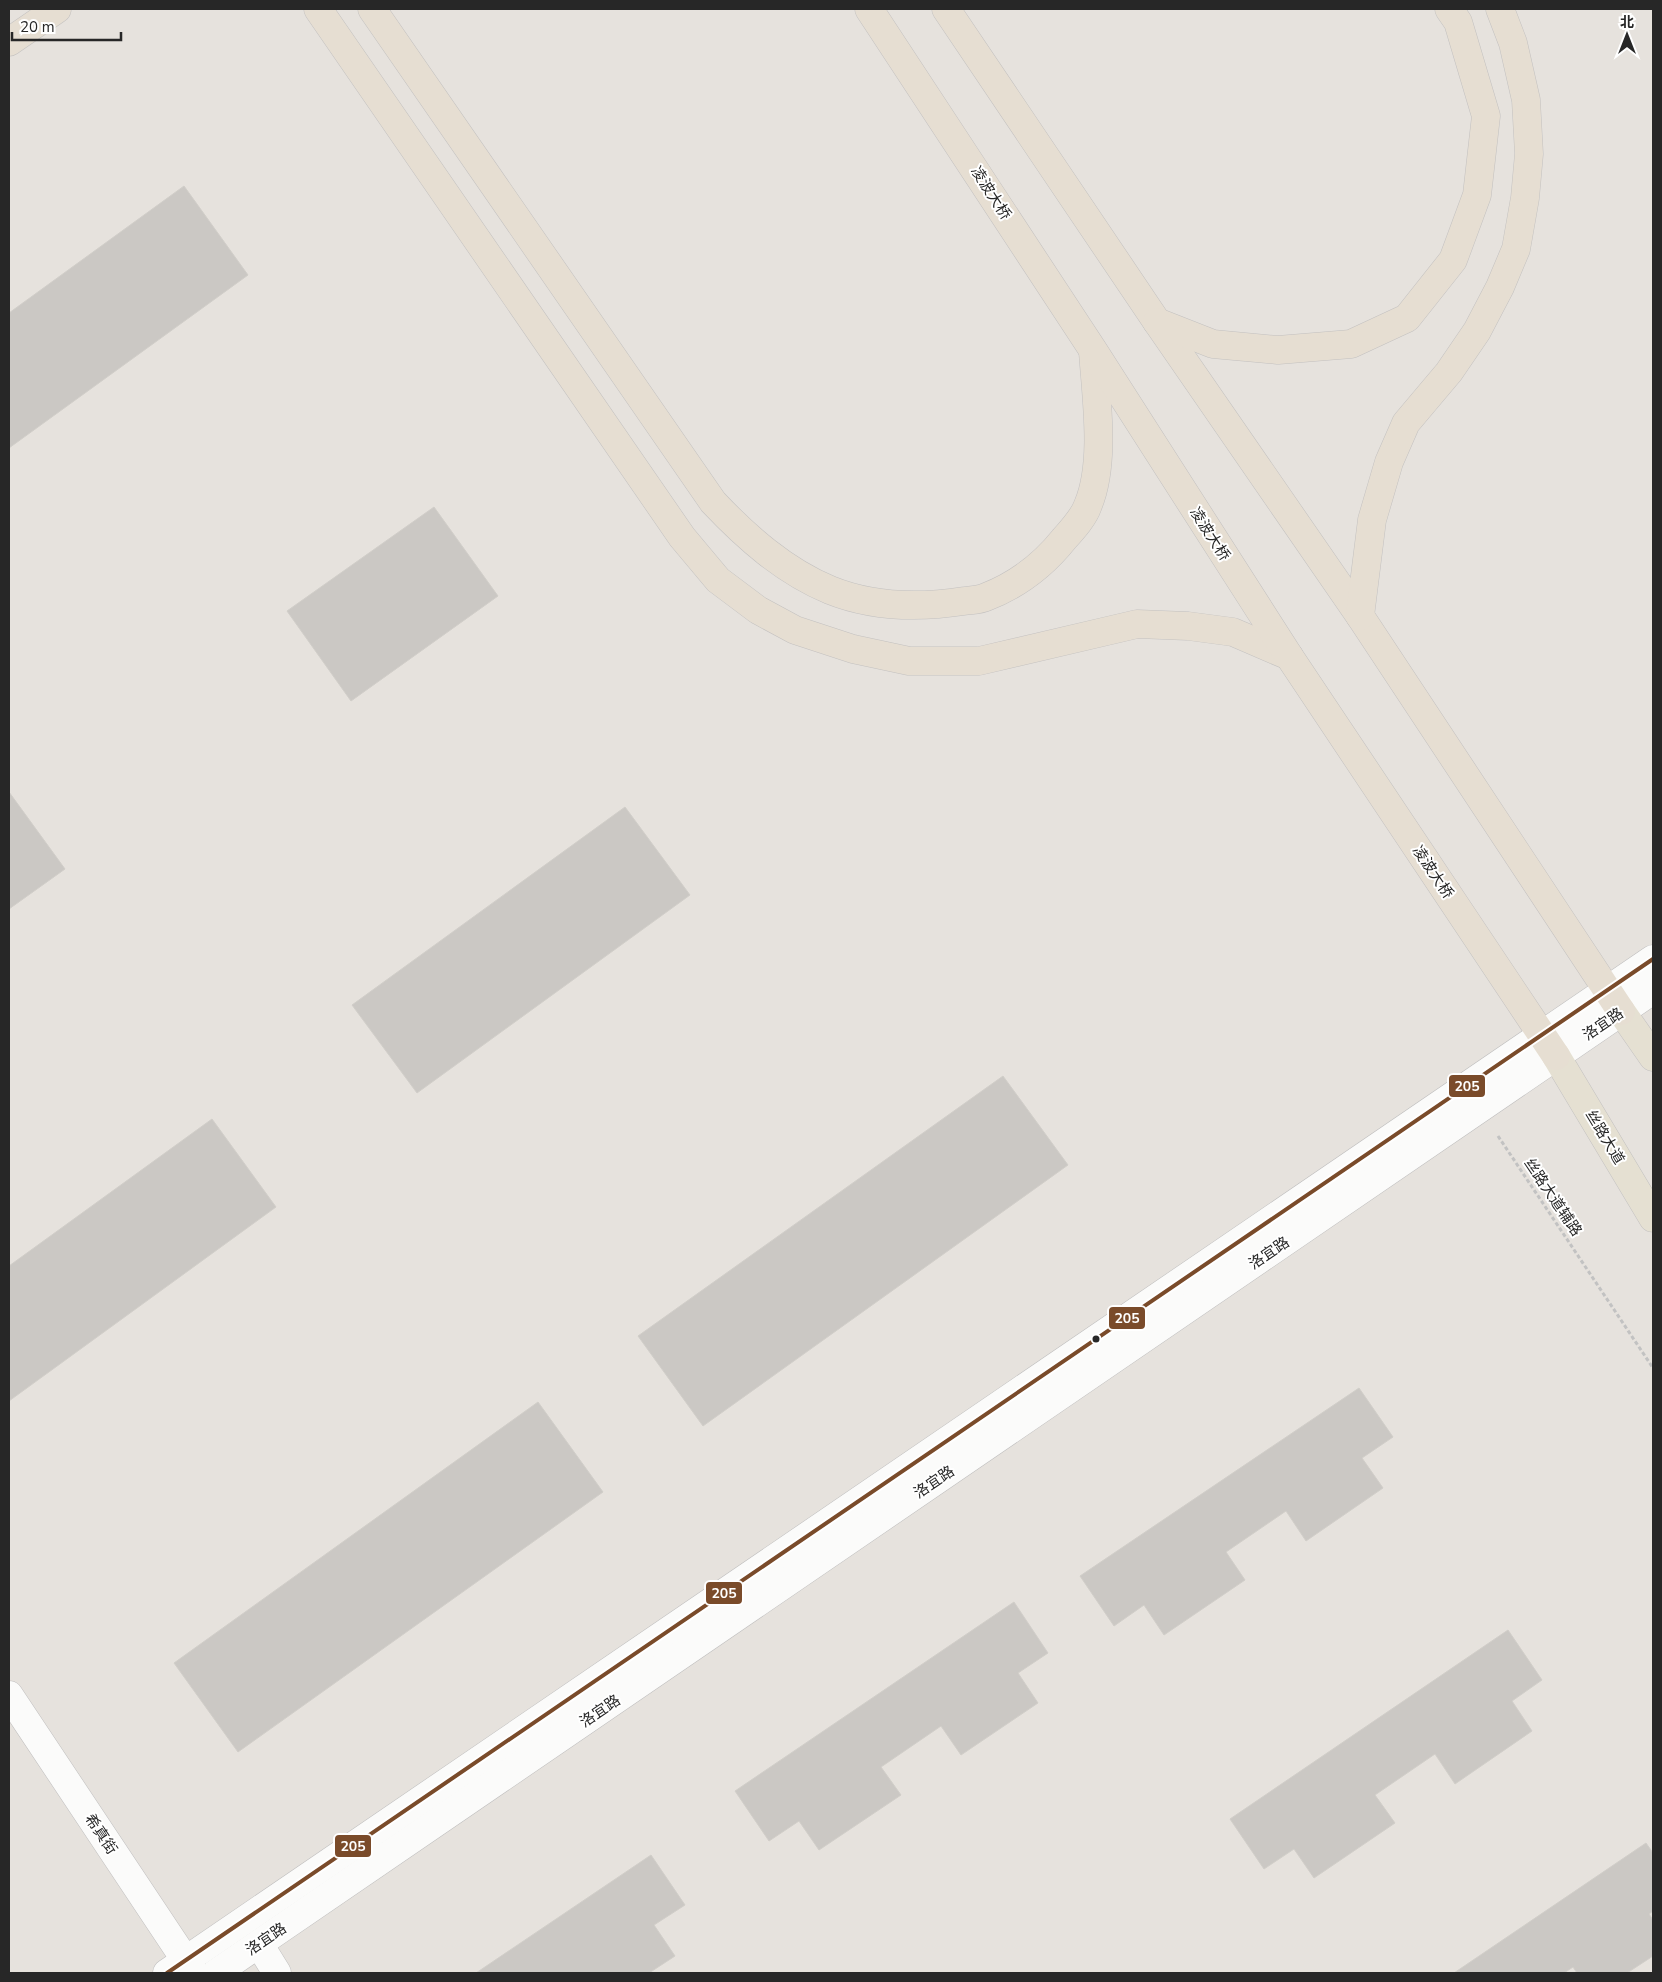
<svg xmlns="http://www.w3.org/2000/svg" width="1662" height="1982" font-family="'Nunito Sans','Noto Sans SC',sans-serif">
	<rect width="100%" height="100%" fill="#e6e2dd"/>
	<g fill="#cbc8c4" stroke="#d1cec9">
		<path d="M184,186L248,275L9,448V313Z"/>
		<path d="M434,507L498,596L351,701L287,611Z"/>
		<path d="M9,792L65,869L9,909Z"/>
		<path d="M625,807L690,895L417,1093L352,1005Z"/>
		<path d="M1003,1076L1068,1165L703,1426L638,1336Z"/>
		<path d="M212,1119L276,1207L9,1401V1266Z"/>
		<path d="M1359,1388L1393,1437L1362,1458L1383,1488L1306,1541L1286,1511L1226,1552L1245,1580L1164,1635L1144,1605L1114,1626L1080,1576Z"/>
		<path d="M538,1402L603,1492L238,1752L174,1663Z"/>
		<path d="M1014,1602L1048,1653L1018,1673L1038,1703L961,1755L941,1726L881,1767L901,1795L819,1850L799,1821L769,1841L735,1791Z"/>
		<path d="M1508,1630L1542,1680L1512,1701L1532,1731L1455,1784L1435,1754L1375,1795L1395,1823L1314,1878L1294,1849L1264,1869L1230,1819Z"/>
		<path d="M1646,1843L1653,1853V1911L1649,1914L1653,1920V1956L1627,1973H1577L1573,1967L1564,1973H1454Z"/>
		<path d="M651,1855L685,1905L654,1925L675,1956L649,1973H476Z"/>
	</g>
	<g fill="none" stroke-linecap="round" stroke-linejoin="round">
		<g stroke="#bfbebe" stroke-width="29">
			<path id="minor" d="M259,1944L277,1973"/>
		</g>
		<g stroke="#bfbebe" stroke-width="29">
			<g id="tertiary">
				<path d="M9,1695L194,1973"/>
				<path d="M167,1973L1653,959"/>
				<path d="M216,1973L1653,990"/>
			</g>
		</g>
		<g stroke="#c3c1c0" stroke-width="29">
			<g id="primary">
				<path d="M1621,1011L1653,1057"/>
				<path d="M1556,1056L1653,1218"/>
			</g>
		</g>
		<g stroke="#c3c1c0" stroke-width="29">
			<g id="trunk">
				<path d="M318,9L682,537L718,580L758,610L795,630L853,649L909,661H979L1137,624L1188,626L1233,632L1289,656"/>
				<path d="M372,9L713,502C746,537 784,571 830,590C872,607 919,608 964,601C971,600 980,600 986,597C1017,585 1044,564 1064,539C1073,529 1084,517 1088,505C1106,462 1096,397 1093,351"/>
				<path d="M869,9L1093,350L1289,656L1556,1056"/>
				<path d="M946,9L1157,322L1360,616L1621,1011"/>
				<path d="M9,42L57,9"/>
				<path d="M1157,322L1213,344L1278,350L1351,344L1407,318L1453,260L1477,195L1486,116L1458,22L1449,9"/>
				<path d="M1360,616L1372,520L1389,462L1406,423L1449,372L1477,331L1500,287L1516,249L1525,198L1529,154L1526,100L1513,43L1500,9"/>
			</g>
		</g>
		<path stroke="#c2c2c2" stroke-width="3" stroke-dasharray="4 2.5" stroke-linecap="butt" d="M1498,1136L1653,1368"/>
		<use href="#minor" stroke="#fbfbfa" stroke-width="28"/>
		<use href="#tertiary" stroke="#fbfbfa" stroke-width="28"/>
		<use href="#primary" stroke="#e5e0d2" stroke-width="28"/>
		<use href="#trunk" stroke="#e6ded2" stroke-width="28"/>
		<g stroke="#fff" stroke-width="8">
			<path id="bus-1" d="M167,1973L1653,959"/>
		</g>
		<use href="#bus-1" stroke="#7a4b2a" stroke-width="4"/>
	</g>
	<circle fill="#272727" stroke="#fff" stroke-width="2" cx="1096" cy="1339" r="4.5"/>
	<g text-anchor="middle" dominant-baseline="central" stroke-width="4" stroke-linejoin="round" paint-order="stroke">
		<g font-size="15" fill="#272727" stroke="#fff">
			<text transform="translate(991 193) rotate(57)">凌波大桥</text>
			<text transform="translate(1210 534) rotate(57)">凌波大桥</text>
			<text transform="translate(1433 872) rotate(56)">凌波大桥</text>
			<text transform="translate(1603 1024) rotate(-34)">洛宜路</text>
			<text transform="translate(1605 1137) rotate(59)">丝路大道</text>
			<text transform="translate(1553 1197) rotate(56)">丝路大道辅路</text>
			<text transform="translate(1269 1253) rotate(-34)">洛宜路</text>
			<text transform="translate(934 1482) rotate(-34)">洛宜路</text>
			<text transform="translate(600 1711) rotate(-34)">洛宜路</text>
			<text transform="translate(101 1834) rotate(56)">希真街</text>
			<text transform="translate(266 1939) rotate(-34)">洛宜路</text>
		</g>
	</g>
	<g stroke="#fff" stroke-width="2">
		<rect x="1448" y="1074" width="38" height="24" rx="5" fill="#7a4b2a"/>
		<rect x="1108" y="1306" width="38" height="24" rx="5" fill="#7a4b2a"/>
		<rect x="705" y="1581" width="38" height="24" rx="5" fill="#7a4b2a"/>
		<rect x="334" y="1834" width="38" height="24" rx="5" fill="#7a4b2a"/>
	</g>
	<g font-size="14" text-anchor="middle" font-weight="bold" fill="#fff">
		<text x="1467" y="1091">205</text>
		<text x="1127" y="1323">205</text>
		<text x="724" y="1598">205</text>
		<text x="353" y="1851">205</text>
	</g>
	<rect width="1662" height="1982" fill="none" stroke="#272727" stroke-width="20"/>
	<g transform="translate(1627 35)" stroke="#ffffff" stroke-width="4" paint-order="stroke">
	<path d="M0-4L9 19L0 12L-9 19Z" fill="#272727"/>
	<text y="-8" font-size="14" font-weight="bold" text-anchor="middle" fill="#272727">北</text>
	</g>
	<path d="M12 32v8h109v-8" fill="none" stroke="#272727" stroke-width="2.5"/>
	<text x="20" y="32" font-size="15" fill="#272727" stroke="#ffffff" stroke-width="4" paint-order="stroke">20 m</text>
</svg>
